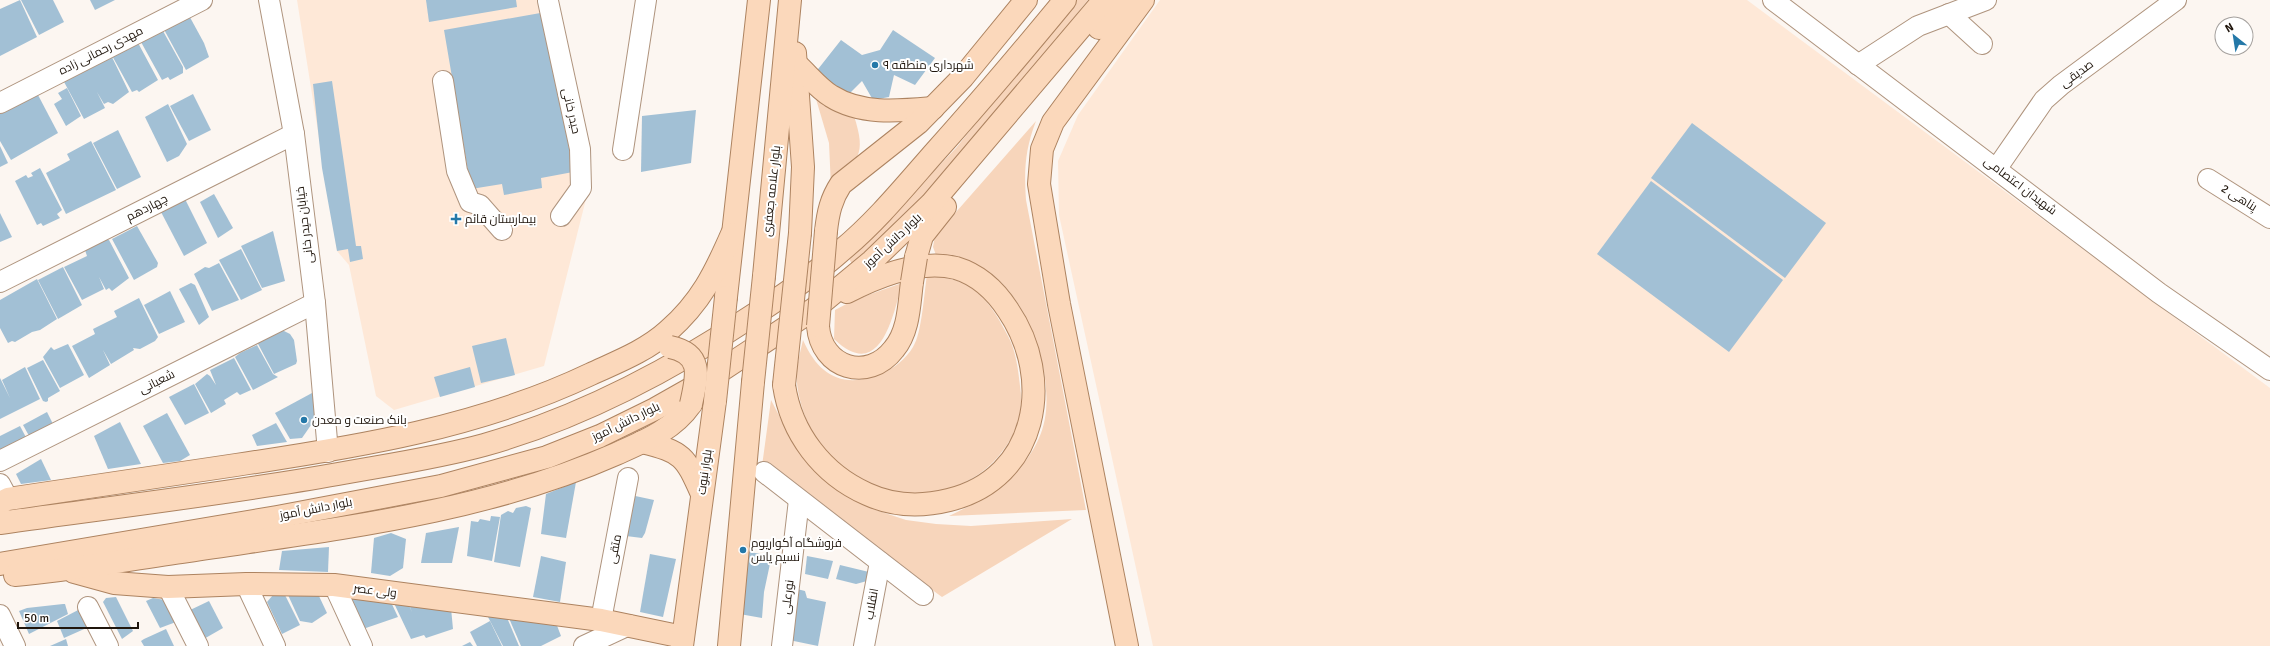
<svg xmlns="http://www.w3.org/2000/svg" width="2270" height="646" font-family="Signika,Cairo,sans-serif">
	<rect width="100%" height="100%" fill="#fcf6f1"/>
	<g fill="#fee8d7">
		<path d="M297,0H548L589,187L544,366L394,410L376,396L349,265L337,251Z"/>
		<path d="M1160,0H1747L2270,388V646H1153L1059,215L1058,161L1078,115Z"/>
	</g>
	<g fill="#f7d5bb">
		<path d="M1075,0H1088L962,155L887,233L852,264L847,255L914,192L956,148Z"/>
		<path d="M816,99L854,116C867,156 858,159 831,187L829,143Z"/>
		<path d="M1036,121C1025,150 1024,169 1026,200L1086,510L949,516C987,498 1021,478 1039,438C1061,391 1032,302 990,273C973,261 955,258 936,255L933,247L935,236Z"/>
		<path d="M927,275C973,279 987,296 1008,336C1016,351 1018,369 1020,386C1024,411 1017,433 1001,453C971,493 906,507 862,481C856,478 850,473 845,469C839,464 831,460 826,454C810,435 794,395 797,369C798,360 801,349 803,340C819,376 843,389 881,374C893,369 906,359 913,347C922,333 924,293 927,275Z"/>
		<path d="M902,283C893,317 880,383 834,339L835,310L854,300Z"/>
		<path d="M771,400L785,427L847,495L876,510L906,520L936,524L971,526L1072,519L942,597L762,466Z"/>
	</g>
	<g fill="#a2c0d5">
		<path d="M20,0L37,37L0,56V9Z"/>
		<path d="M21,0H53L64,22L39,35Z"/>
		<path d="M90,0H115L95,10Z"/>
		<path d="M426,0H516L517,7L429,22Z"/>
		<path d="M186,10L204,43L209,57L186,70L161,24Z"/>
		<path d="M546,12L573,172L541,178L542,188L504,195L502,184L471,189L444,30Z"/>
		<path d="M893,30L935,58L915,85L894,75L889,97L873,100L862,81L845,98L815,73L841,40L862,55L880,50Z"/>
		<path d="M163,31L183,67V73L170,80L168,77L162,80L141,42Z"/>
		<path d="M137,41L158,80L139,92L137,90L132,92L110,52Z"/>
		<path d="M108,49L129,92L113,104L108,102L104,104L97,92L105,108L84,119L63,80Z"/>
		<path d="M332,81L356,246H361L363,259L350,262L348,249L337,251L322,168L313,84Z"/>
		<path d="M67,88L81,116L66,126L54,104L62,99L58,93Z"/>
		<path d="M193,94L211,130L189,141L170,106Z"/>
		<path d="M38,95L58,133L11,160L0,141V114Z"/>
		<path d="M168,104L187,144L179,156L167,162L145,117Z"/>
		<path d="M696,110L691,163L641,172L642,116Z"/>
		<path d="M1692,123L1826,223L1785,278L1651,178Z"/>
		<path d="M118,130L141,177L117,189L93,143Z"/>
		<path d="M91,141L116,190L66,214L46,173L70,160L67,154Z"/>
		<path d="M0,146L8,163L0,167Z"/>
		<path d="M40,168L62,210L57,214L60,218L43,226L41,223L37,225L15,181L26,175L28,178L33,176L31,173Z"/>
		<path d="M1651,181L1783,280L1729,352L1597,254Z"/>
		<path d="M214,194L233,228L218,238L200,202Z"/>
		<path d="M185,199L207,243L184,256L161,212Z"/>
		<path d="M0,213L12,237L0,242Z"/>
		<path d="M137,226L158,263L157,267L134,280L112,239Z"/>
		<path d="M273,231L285,281L262,288L241,246Z"/>
		<path d="M105,239L109,240L129,278L112,291L109,288L106,290L99,277L104,289L82,300L64,267L87,256L85,250Z"/>
		<path d="M241,249L262,290L241,300L219,260Z"/>
		<path d="M219,263L239,300L212,311L194,274L205,267L209,268Z"/>
		<path d="M63,267L82,305L58,319L38,280Z"/>
		<path d="M37,279L57,319L40,330L32,332L18,305L32,332L15,342L12,341L8,343L0,328V300Z"/>
		<path d="M191,283L195,285L209,317L199,325L179,289Z"/>
		<path d="M170,291L185,322L159,334L144,305Z"/>
		<path d="M139,298L158,337L155,341L140,349L133,348L134,350L111,364L103,350L110,365L89,378L72,346L95,334L93,329L117,317L114,311Z"/>
		<path d="M282,330L290,334L294,340L297,361L296,364L274,374L257,342Z"/>
		<path d="M506,338L515,375L481,383L472,346Z"/>
		<path d="M68,344L84,375L60,388L43,357L51,347L54,350Z"/>
		<path d="M257,345L273,374L278,377L253,390L235,357L240,353Z"/>
		<path d="M234,358L251,390L240,395L237,392L224,400L226,404L211,413L195,384L207,374L210,376L216,385L210,370Z"/>
		<path d="M43,360L60,391L48,398V401L46,402L43,401L27,368Z"/>
		<path d="M25,367L40,399L0,419V378L10,398L2,380Z"/>
		<path d="M470,367L475,387L440,397L434,377Z"/>
		<path d="M194,384L209,413L185,425L169,397Z"/>
		<path d="M312,393L315,394L318,415L302,438L290,439L275,413Z"/>
		<path d="M47,412L56,430L33,443L23,425Z"/>
		<path d="M167,413L190,455L180,461L163,463L143,426Z"/>
		<path d="M120,422L141,464L108,469L94,436Z"/>
		<path d="M276,423L287,442L257,446L252,435Z"/>
		<path d="M20,426L29,443L0,450V436Z"/>
		<path d="M41,459L51,480L21,484L16,474Z"/>
		<path d="M576,482L566,538L541,534L546,494Z"/>
		<path d="M626,494L654,500L645,533L642,538L618,535Z"/>
		<path d="M526,506L531,508L520,567L494,562L501,515L508,511L513,513L516,508Z"/>
		<path d="M491,516L500,517L492,561L467,556L471,521L478,522L480,519L490,521Z"/>
		<path d="M459,527L452,563H421L426,533Z"/>
		<path d="M391,533L406,539L403,568L390,576L371,573L374,538Z"/>
		<path d="M329,547L328,572L279,570L282,551Z"/>
		<path d="M740,550L770,556L771,559L764,592L762,618L734,613Z"/>
		<path d="M650,554L676,559L663,617L640,612Z"/>
		<path d="M541,556L566,562L560,602L533,597Z"/>
		<path d="M807,556L833,561L828,579L805,574Z"/>
		<path d="M840,565L869,572L867,581L856,584L836,579Z"/>
		<path d="M793,588L805,591L807,598L826,602L818,646L784,639Z"/>
		<path d="M283,591L300,625L282,634L267,602L273,595Z"/>
		<path d="M318,594L327,613L312,623L300,621L288,595Z"/>
		<path d="M116,597L133,631L122,639L103,602L106,598Z"/>
		<path d="M353,597L389,598L398,617L363,629L350,598Z"/>
		<path d="M153,598L165,600L176,622L160,628L146,601Z"/>
		<path d="M392,599L407,601L412,612L410,607L412,605L451,608L453,629L426,638L424,635L411,639Z"/>
		<path d="M209,601L223,628L202,640L186,612Z"/>
		<path d="M63,604H65L68,614L29,634L19,611L27,608Z"/>
		<path d="M82,608L91,626L64,638L57,621Z"/>
		<path d="M505,613L519,646H503L488,617Z"/>
		<path d="M508,616L556,623L561,636L541,646H521Z"/>
		<path d="M490,621L502,646H477L470,632Z"/>
		<path d="M166,629L174,646H144L141,641L144,639Z"/>
		<path d="M66,639L68,646H50Z"/>
		<path d="M470,642L473,646H462Z"/>
	</g>
	<g fill="none" stroke-linecap="round" stroke-linejoin="round">
		<g stroke="#af947e" stroke-width="22">
			<g id="minor">
				<path d="M269,0L294,134L315,303L328,452"/>
				<path d="M1773,0L2159,293L2270,370"/>
				<path d="M548,1L580,149L581,188L561,216"/>
				<path d="M1949,14L1982,44"/>
				<path d="M1858,65L1918,26L1986,0"/>
				<path d="M443,81L457,171L470,202L480,205L502,230"/>
				<path d="M0,103L202,0"/>
				<path d="M623,150L646,0"/>
				<path d="M1997,168L2044,100L2061,85L2176,0"/>
				<path d="M2208,179L2270,218"/>
				<path d="M0,282L294,134"/>
				<path d="M0,461L315,303"/>
				<path d="M764,472L923,595"/>
				<path d="M0,484L8,499"/>
				<path d="M246,584L275,646"/>
				<path d="M334,585L362,646"/>
				<path d="M168,587L198,646"/>
				<path d="M88,607L108,646"/>
				<path d="M0,615L15,646"/>
				<path d="M601,620L628,478"/>
				<path d="M584,646L629,625"/>
				<path d="M782,646L799,500"/>
				<path d="M864,646L880,562"/>
			</g>
		</g>
		<g stroke="#ad8360" stroke-width="24">
			<g id="major">
				<path d="M1099,28L1122,0"/>
				<path d="M795,53L803,167L800,233"/>
				<path d="M797,65C808,75 819,89 831,96C861,115 899,111 933,108"/>
				<path d="M826,231C828,213 831,199 841,184L918,123L963,77L1026,0"/>
				<path d="M916,257L922,236L945,207"/>
				<path d="M764,276L790,0"/>
				<path d="M726,297L759,0"/>
				<path d="M818,326C821,368 868,383 894,349C909,331 909,305 912,282"/>
				<path d="M784,385C791,433 822,474 867,494C893,506 921,507 949,500C1038,478 1055,379 1008,310C995,290 979,275 956,268C921,259 878,276 847,292"/>
				<path d="M642,442C683,452 685,456 702,494"/>
				<path d="M0,503L8,499C84,488 160,477 236,465C357,447 480,427 591,374C617,362 646,351 668,331C701,302 715,273 732,234"/>
				<path d="M0,523C113,507 226,494 338,474C387,465 437,458 484,445C580,418 669,371 752,316C783,296 814,275 842,250C877,221 906,185 936,151C980,102 1023,51 1065,0"/>
				<path d="M0,564L277,517L441,486L547,457L600,436L655,409L708,379L814,309L872,261L931,204L1104,0"/>
				<path d="M74,572L114,583L168,587L246,584L334,585L601,620L683,637"/>
				<path d="M15,575C73,570 130,559 188,551C333,529 480,514 616,454C645,441 673,430 691,404"/>
				<path d="M682,646L715,401"/>
				<path d="M729,646L753,382"/>
				<path d="M1127,646L1059,304L1039,184L1042,149L1053,122L1143,0"/>
			</g>
		</g>
		<use href="#minor" stroke="#fff" stroke-width="20"/>
		<use href="#major" stroke="#fbd8bb" stroke-width="22"/>
		<g stroke="#ad8360" stroke-width="24" stroke-linecap="butt">
			<g id="major-bridge">
				<path d="M912,282L916,257"/>
				<path d="M818,326L826,231"/>
				<path d="M670,347C704,354 697,377 691,404"/>
				<path d="M753,382L764,276"/>
				<path d="M784,385L800,233"/>
				<path d="M715,401L726,297"/>
			</g>
		</g>
		<use href="#major-bridge" stroke="#fbd8bb" stroke-width="22"/>
	</g>
	<g fill="#2478a8" stroke="#fff" stroke-width="1.5">
		<circle cx="875" cy="65" r="4"/>
		<path d="M454 213h4v4h4v4h-4v4h-4v-4h-4v-4h4z"/>
		<circle cx="304" cy="420" r="4"/>
		<circle cx="743" cy="550" r="4"/>
	</g>
	<g text-anchor="middle" dominant-baseline="central" stroke-width="4" stroke-linejoin="round" paint-order="stroke">
		<g font-size="12" fill="#1f150c" stroke="#fff">
			<text transform="translate(101 51) rotate(-27)">مهدی رحمانی زاده</text>
			<text transform="translate(2077 74) rotate(-36)">صدیقی</text>
			<text transform="translate(571 111) rotate(77)">حیدر خانی</text>
			<text transform="translate(2020 186) rotate(37)">شهیدان اعتصامی</text>
			<text transform="translate(772 191) rotate(-84)">بلوار علامه جعفری</text>
			<text transform="translate(2239 198) rotate(32)">پناهی 2</text>
			<text transform="translate(147 208) rotate(-27)">چهاردهم</text>
			<text transform="translate(305 225) rotate(-97)">خیابان حیدر خانی</text>
			<text transform="translate(893 241) rotate(-43)">بلوار دانش آموز</text>
			<text transform="translate(157 382) rotate(-27)">شعبانی</text>
			<text transform="translate(626 422) rotate(-26)">بلوار دانش آموز</text>
			<text transform="translate(705 472) rotate(-82)">بلوار نبوت</text>
			<text transform="translate(316 509) rotate(-11)">بلوار دانش آموز</text>
			<text transform="translate(615 549) rotate(-79)">متقی</text>
			<text transform="translate(375 591) rotate(7)">ولی عصر</text>
			<text transform="translate(788 597) rotate(-83)">نورعلی</text>
			<text transform="translate(872 604) rotate(-80)">انقلاب</text>
		</g>
		<g font-size="12" fill="#1f150c" stroke="#fff" text-anchor="start">
			<text x="883" y="65">شهرداری منطقه ۹</text>
			<text x="465" y="219">بیمارستان قائم</text>
			<text x="312" y="420">بانک صنعت و معدن</text>
			<text x="751" y="543">فروشگاه آکواریوم<tspan x="751" dy="14">نسیم یاس</tspan></text>
		</g>
	</g>
	<g transform="translate(2234 36) rotate(330)"><circle r="19" fill="#ffffff" stroke="#a5a19e"/>
	<path d="M0-3L7 15L0 10L-7 15Z" fill="#2478a8"/>
	<text y="-6" font-size="11" font-weight="bold" text-anchor="middle" fill="#1f150c">N</text>
	</g>
	<path d="M18 622v6h120v-6" fill="none" stroke="#1f150c" stroke-width="2"/>
	<text x="24" y="622" font-size="12" fill="#1f150c" stroke="#ffffff" stroke-width="3" paint-order="stroke">50 m</text>
</svg>
